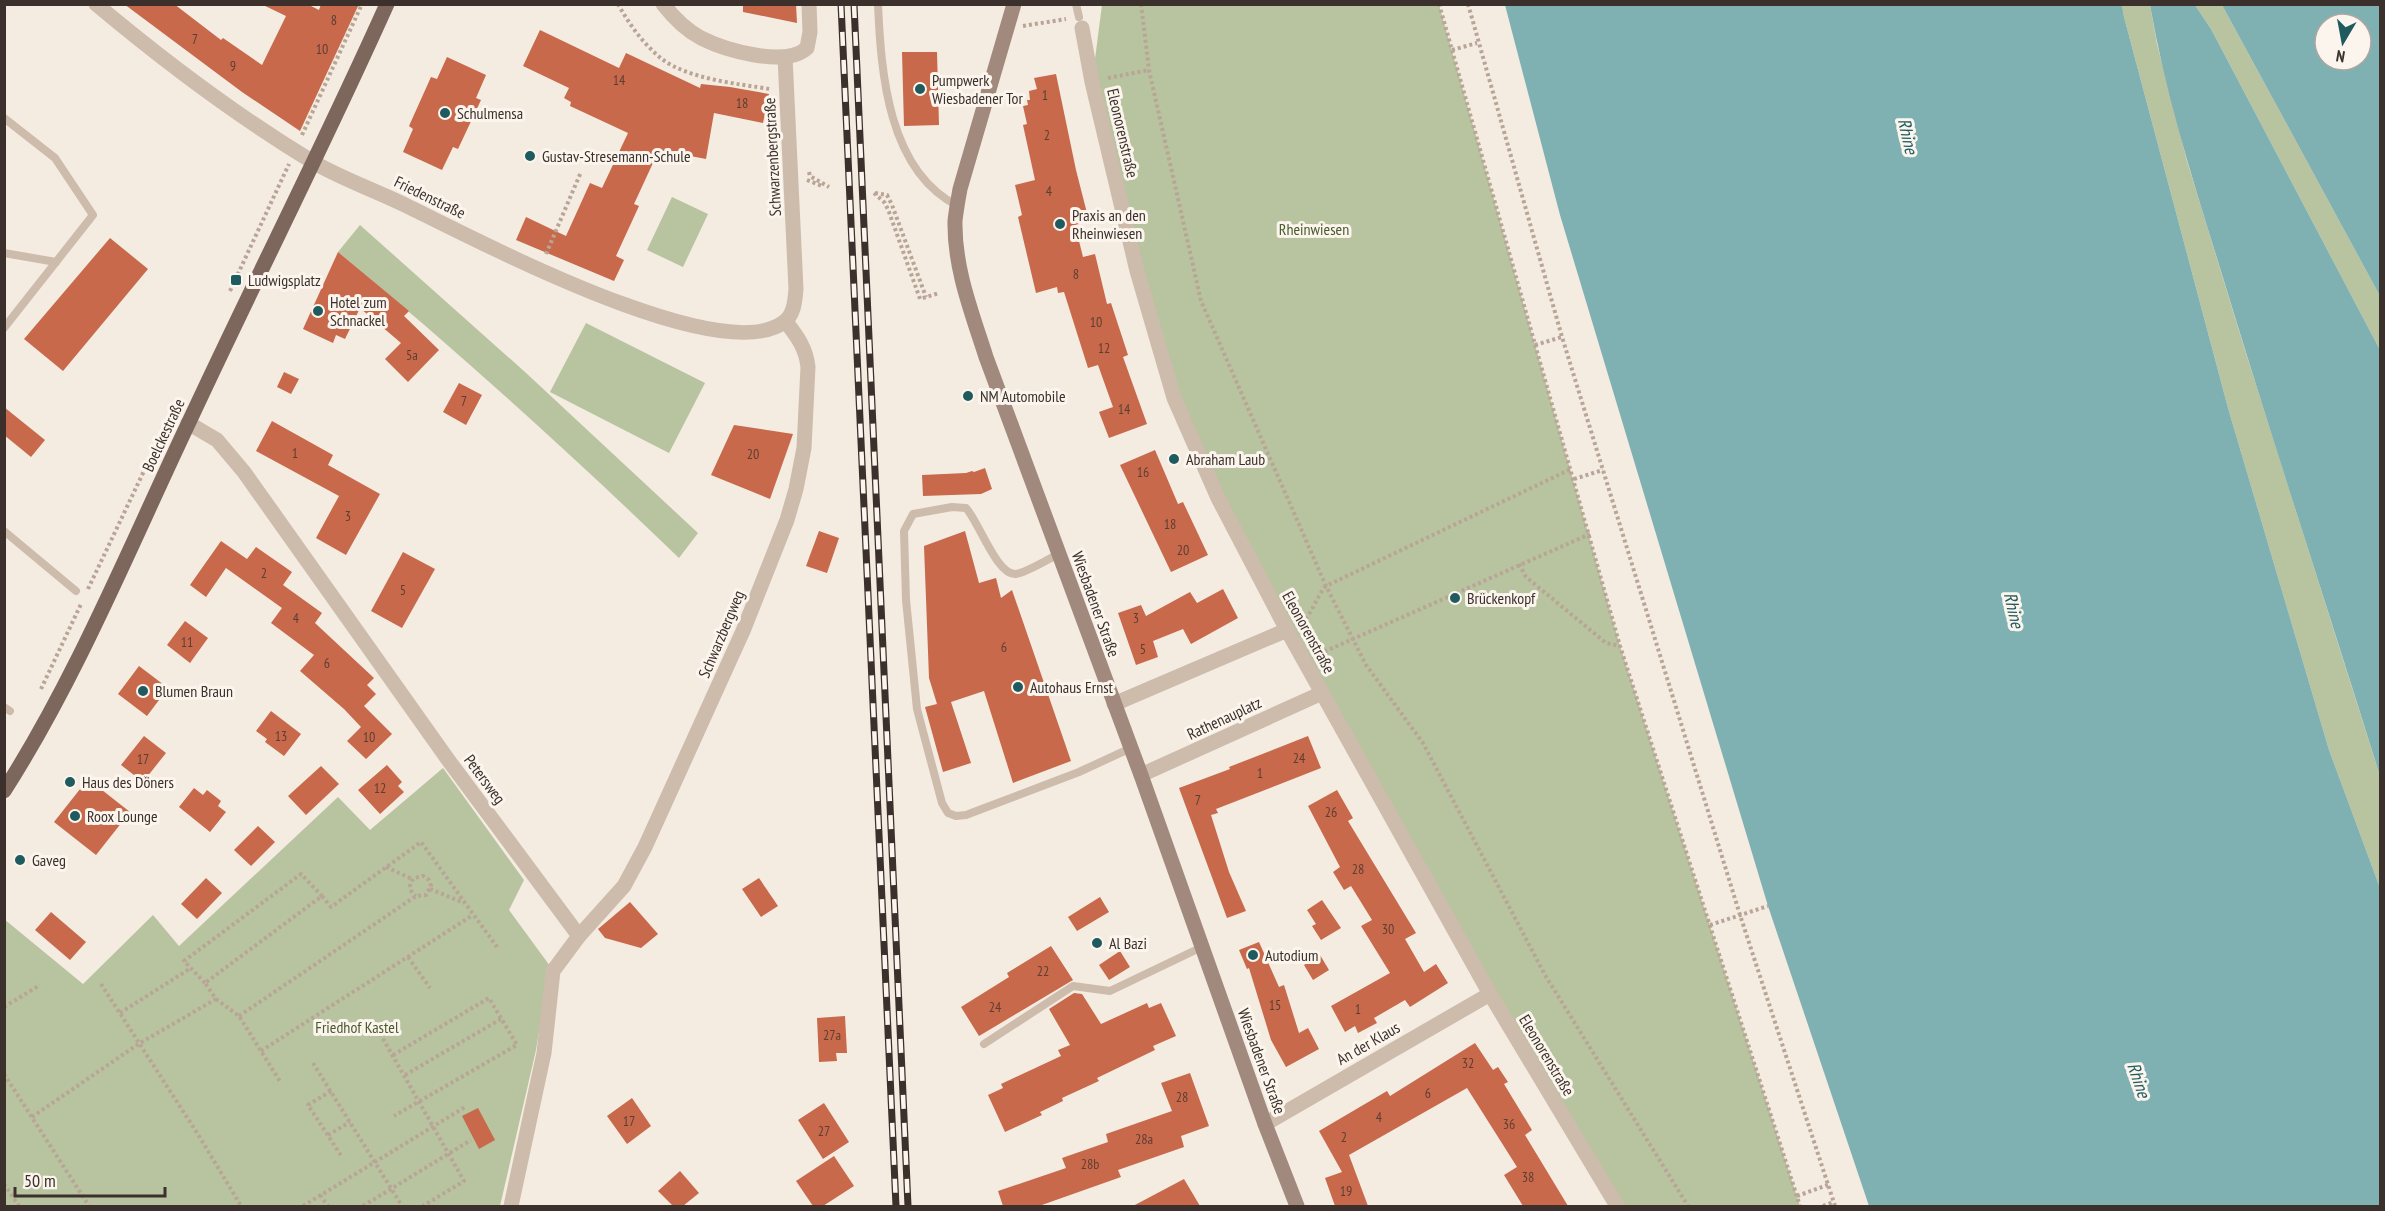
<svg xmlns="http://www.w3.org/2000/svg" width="2385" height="1211" font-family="'PT Sans Narrow',sans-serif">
	<rect width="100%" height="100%" fill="#f4ebe1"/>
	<g fill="#b8c4a0">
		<path d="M1102,5H1439L1620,646L1800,1206H1617L1280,616L1174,398L1092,82Z"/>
		<path d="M2122,5H2150L2157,44L2187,161L2244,347L2380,776V888L2329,750L2228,408L2124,17Z"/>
		<path d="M2195,5H2222L2380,296V350L2211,29Z"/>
		<path d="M672,197L708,214L683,267L647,250Z"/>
		<path d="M360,225L525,372L698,533L679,558C569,452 455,349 338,252Z"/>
		<path d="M586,323L705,383L669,453L550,392Z"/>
		<path d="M443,768L524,880L509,910L550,966L536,1050L500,1206H5L4,919L83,984L153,915L179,946L338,797L370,830Z"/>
	</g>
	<g fill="#7fb0b2" fill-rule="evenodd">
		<path d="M1505,5H2122L2124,17L2228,408L2329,750L2380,888V1206H1869L1768,906L1560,215Z"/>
		<path d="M2150,5H2195L2211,29L2380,350V776C2330,615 2277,455 2228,294C2199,199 2167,103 2150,5Z"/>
		<path d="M2222,5H2380V296ZM2325,24H2361V60H2325Z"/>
	</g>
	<g fill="#c8694b">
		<path d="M124,4H174L221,40L223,38L262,65L286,16L261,4H307L319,10L321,4H359L300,131L242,92Z"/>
		<path d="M743,4H796L797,23L743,12Z"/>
		<path d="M540,30L619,68L626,53L700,88L701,84L730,87L769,94L763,123L714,113L706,159L659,150L634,204L639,206L616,256L624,260L614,281L516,240L526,217L566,236L590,183L602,188L628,133L570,106L571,102L564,98L569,88L523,66Z"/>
		<path d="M902,52H937L939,125L904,126Z"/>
		<path d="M447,57L486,75L476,98L481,100L458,149L453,147L442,170L403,152L413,129L409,126L431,77L437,79Z"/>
		<path d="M1056,74L1076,170L1089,221L1075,225L1083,257L1095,254L1107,304L1111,303L1128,355L1123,357L1147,424L1109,438L1099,412L1113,407L1098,365L1088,368L1064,292L1058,293L1057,287L1036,293L1018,217L1022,215L1015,185L1035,180L1023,125L1027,124L1023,106L1028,105L1027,100H1030L1029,91L1037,89L1034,78Z"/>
		<path d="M110,238L148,269L63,371L24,339Z"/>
		<path d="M338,252L409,311L404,316L439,350L408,382L385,359L401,343L360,308L345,339L336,335L333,343L303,329Z"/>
		<path d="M284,372L299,379L291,394L277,387Z"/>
		<path d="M459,383L482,395L466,425L443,412Z"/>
		<path d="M4,407L45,440L31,457L4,435Z"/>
		<path d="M272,421L333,455L328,465L380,494L346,555L316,538L339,496L256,451Z"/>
		<path d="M734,425L793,434L770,499L711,475Z"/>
		<path d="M1155,450L1178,504L1183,502L1208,555L1171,572L1120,465Z"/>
		<path d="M985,468L992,489L981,494L923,496L922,475L966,473L972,471L974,472Z"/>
		<path d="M819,531L839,538L827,573L806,566Z"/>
		<path d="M965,531L979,583L996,578L1001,598L1012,590L1071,761L1013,783L984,691L951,702L971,763L943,772L925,707L937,704L929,678L924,546Z"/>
		<path d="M221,541L247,559L256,547L292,572L283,585L322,613L315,623L374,678L367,685L376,694L364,706L392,734L366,759L347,741L361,727L344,709L300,671L314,655L271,623L282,608L226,568L206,597L190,585Z"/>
		<path d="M403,552L435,569L402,628L371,611Z"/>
		<path d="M1223,589L1238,618L1191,644L1183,629L1153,641L1158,657L1136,665L1118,613L1141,605L1146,616L1190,592L1197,603Z"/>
		<path d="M185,621L208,638L190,663L167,645Z"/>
		<path d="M139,666L168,688L147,716L118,694Z"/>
		<path d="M271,711L301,734L284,756L265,742L267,739L256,731Z"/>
		<path d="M144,736L166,753L143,782L121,765Z"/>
		<path d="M1308,736L1321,768L1216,809L1218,813L1211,815L1229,872L1246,911L1227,918L1179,788L1230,769L1229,767Z"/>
		<path d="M387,765L402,782L398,786L404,792L380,814L358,790Z"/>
		<path d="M321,766L339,784L306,815L288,796Z"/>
		<path d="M88,779L130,812L96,855L54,822Z"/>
		<path d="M194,788L203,795L207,790L221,801L218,806L226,812L210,832L179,807Z"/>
		<path d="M1337,790L1353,818L1348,821L1416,933L1405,939L1424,972L1436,964L1448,983L1410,1007L1405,1000L1374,1018L1377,1023L1358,1033L1355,1026L1345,1032L1331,1006L1390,973L1361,926L1372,920L1351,886L1344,890L1333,872L1340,867L1308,806Z"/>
		<path d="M258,826L275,842L251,866L234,850Z"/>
		<path d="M206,878L222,893L197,919L181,904Z"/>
		<path d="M759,878L778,906L761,917L742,889Z"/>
		<path d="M1100,897L1109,912L1077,931L1068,917Z"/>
		<path d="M1322,900L1341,928L1321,940L1312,926L1316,924L1307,910Z"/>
		<path d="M630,902L658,934L641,948L605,938L598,929Z"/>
		<path d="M51,912L86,942L70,960L35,930Z"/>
		<path d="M1259,942L1279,987L1284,985L1299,1033L1308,1028L1319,1049L1286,1067L1271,1040L1249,968L1247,969L1239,950Z"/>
		<path d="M1051,946L1073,980L979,1036L961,1007L1009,977L1007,973Z"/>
		<path d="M1120,951L1130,967L1109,980L1099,965Z"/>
		<path d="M1320,955L1329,970L1313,980L1304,965Z"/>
		<path d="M1074,993L1082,994L1101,1024L1147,1003L1149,1008L1161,1003L1176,1036L1153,1046L1155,1050L1097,1078L1099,1081L1062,1098L1063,1101L1040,1112L1042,1115L1005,1132L988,1095L1003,1088L1001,1084L1061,1056L1058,1050L1070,1045L1049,1009Z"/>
		<path d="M845,1016L847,1053H836L837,1061L819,1062L817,1018Z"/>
		<path d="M1475,1043L1493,1070L1498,1067L1508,1082L1504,1084L1532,1130L1525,1135L1568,1206H1523L1504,1175L1517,1167L1467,1088L1349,1155L1368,1206H1335L1325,1178L1342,1172L1319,1131L1387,1091L1390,1096Z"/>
		<path d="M1190,1073L1209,1126L1181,1136L1184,1147L1118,1170L1121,1177L1039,1206H1003L998,1191L1066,1168L1062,1158L1108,1142L1106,1134L1172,1111L1161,1083Z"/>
		<path d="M632,1098L651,1126L627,1144L607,1116Z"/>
		<path d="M824,1103L849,1142L823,1159L798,1120Z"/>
		<path d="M478,1108L495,1140L479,1149L462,1116Z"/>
		<path d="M834,1156L854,1186L823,1206H813L796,1181Z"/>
		<path d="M680,1171L699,1193L683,1206H673L658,1191Z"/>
		<path d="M1184,1179L1200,1206H1133Z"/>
	</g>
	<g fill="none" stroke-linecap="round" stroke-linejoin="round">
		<g stroke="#b9a596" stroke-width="4" stroke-dasharray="3 3" stroke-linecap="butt">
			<path d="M618,4C629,24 644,45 662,59C688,79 739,84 770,89"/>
			<path d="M1141,4L1149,70L1201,301L1326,586L1366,665L1423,743L1545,975L1688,1206"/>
			<path d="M1439,4L1620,646L1800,1206"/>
			<path d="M1468,4L1562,337L1740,915L1835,1206"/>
			<path d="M1023,26L1066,19"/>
			<path d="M1452,50L1477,43"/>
			<path d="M1108,78L1149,70"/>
			<path d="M302,135L362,4"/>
			<path d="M809,172L810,176L829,187"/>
			<path d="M807,180L822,186"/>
			<path d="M874,193L885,203L889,212L920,299L939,293"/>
			<path d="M875,193L887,195L892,205L926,297"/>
			<path d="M546,254L581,172"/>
			<path d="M230,291L289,164"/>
			<path d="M1535,345L1562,337"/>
			<path d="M1574,479L1603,470"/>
			<path d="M1519,564L1526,577L1606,643L1620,646"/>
			<path d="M88,589L171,414"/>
			<path d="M1301,623C1313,613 1316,597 1326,586L1571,469"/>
			<path d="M1319,654L1590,534"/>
			<path d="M41,689L81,604"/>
			<path d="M386,867L412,879"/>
			<path d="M430,889L464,903"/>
			<path d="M1710,925L1768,906"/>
			<path d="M408,957L430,988"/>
			<path d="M205,983L184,961L301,874L322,896"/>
			<path d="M101,984L199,1136L241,1206"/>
			<path d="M216,999L239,1016L281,1083"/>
			<path d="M4,1007L40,985"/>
			<path d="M120,1013L191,968"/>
			<path d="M239,1016L416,896L426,895L431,886L429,880L423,876L414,878C408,884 409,891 416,896"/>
			<path d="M374,1023L464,1181L423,1206"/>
			<path d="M261,1051L473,915"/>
			<path d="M393,1055L489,998L517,1045L394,1116"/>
			<path d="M313,1063L402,1206"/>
			<path d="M4,1074L89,1206"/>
			<path d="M405,1075L501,1019"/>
			<path d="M331,1091L308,1105L342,1157"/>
			<path d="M32,1117L140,1043L216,999L205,983L322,896L331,907L421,842L497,947"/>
			<path d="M328,1135L350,1122"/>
			<path d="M4,1184L19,1206"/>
			<path d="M320,1195L328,1206"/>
			<path d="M1797,1196L1828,1185"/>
			<path d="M303,1206L465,1107"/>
			<path d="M363,1206L471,1140"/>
			<path d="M1823,1206L1834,1202"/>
		</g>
		<g stroke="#cdbbac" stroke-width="8">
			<path d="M878,4C881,73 888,171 958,206"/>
			<path d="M1076,4L1079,17"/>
			<path d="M4,118L55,158L93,215L4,328"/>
			<path d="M4,253L56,262"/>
			<path d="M4,531L76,591"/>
			<path d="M1059,554C1048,559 1026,573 1016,574C997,576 979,522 966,508L952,507L913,514L904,531L906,600L917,709L942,803L948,813L956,816L966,815L1079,772L1131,748"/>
			<path d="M4,707L10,711"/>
			<path d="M984,1044L1073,986L1110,991L1202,947"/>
		</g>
		<g stroke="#cdbbac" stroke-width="15">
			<path d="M96,4C164,61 237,116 313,162C342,179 377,191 407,206C474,238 720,370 784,322C794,315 795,301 796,289L785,57"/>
			<path d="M663,4C674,18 686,30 701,38C725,50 785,68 807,48L810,32L809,4"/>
			<path d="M1082,28L1092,82L1137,271L1174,398L1218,498L1287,630L1490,994L1617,1206"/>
			<path d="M188,423L217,440L244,472L449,761L579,936"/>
			<path d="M1114,704L1287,630"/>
			<path d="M1141,775L1322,693"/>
			<path d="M1265,1124L1490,994"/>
			<path d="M511,1206L544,1053L553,971L579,936L624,886L645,847L743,631L787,520L796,489L804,448L808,367C806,348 797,336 786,322"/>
		</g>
		<path stroke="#a18a7d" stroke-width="15" d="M1014,4L960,189C958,200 956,211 955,221C954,268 972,313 986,357L1141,775L1265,1124L1297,1206"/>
		<path stroke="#7d675c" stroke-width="15" d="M4,791C77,677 131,544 189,422C254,282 324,145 387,4"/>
		<g stroke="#3b302b" stroke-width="7">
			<g id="rail">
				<path d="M841,4L896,1206"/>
				<path d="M854,4L908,1206"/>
			</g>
		</g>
		<use href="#rail" stroke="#fbf5ee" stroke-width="4.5" stroke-dasharray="14" stroke-linecap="butt"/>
	</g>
	<g fill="#1f5a5e" stroke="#fbf5ee" stroke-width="2">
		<circle cx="920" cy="89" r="6"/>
		<circle cx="445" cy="113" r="6"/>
		<circle cx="530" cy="156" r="6"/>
		<circle cx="1060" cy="224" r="6"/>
		<rect x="230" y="274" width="12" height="12" rx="3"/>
		<circle cx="318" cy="311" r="6"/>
		<circle cx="968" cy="396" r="6"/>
		<circle cx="1174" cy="459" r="6"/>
		<circle cx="1455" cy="598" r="6"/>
		<circle cx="1018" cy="687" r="6"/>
		<circle cx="143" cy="691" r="6"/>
		<circle cx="70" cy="782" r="6"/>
		<circle cx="75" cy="816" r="6"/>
		<circle cx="20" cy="860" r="6"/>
		<circle cx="1097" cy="943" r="6"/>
		<circle cx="1253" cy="955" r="6"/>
	</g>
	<g text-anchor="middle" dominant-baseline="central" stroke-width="6" stroke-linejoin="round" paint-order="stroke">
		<g font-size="14" fill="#5e3e33">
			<text x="334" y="20">8</text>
			<text x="195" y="39">7</text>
			<text x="322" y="49">10</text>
			<text x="233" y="66">9</text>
			<text x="619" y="80">14</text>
			<text x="1045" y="95">1</text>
			<text x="742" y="103">18</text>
			<text x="1047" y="135">2</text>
			<text x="1049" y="191">4</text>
			<text x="1076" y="274">8</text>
			<text x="1096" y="322">10</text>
			<text x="1104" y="348">12</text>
			<text x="412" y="355">5a</text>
			<text x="464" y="401">7</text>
			<text x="1124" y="409">14</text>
			<text x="295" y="453">1</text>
			<text x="753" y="454">20</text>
			<text x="1143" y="472">16</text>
			<text x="348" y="516">3</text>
			<text x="1170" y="524">18</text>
			<text x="1183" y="550">20</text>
			<text x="264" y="573">2</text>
			<text x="403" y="590">5</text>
			<text x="296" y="618">4</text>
			<text x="1136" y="618">3</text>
			<text x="187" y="642">11</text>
			<text x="1004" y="647">6</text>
			<text x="1143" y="649">5</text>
			<text x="327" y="663">6</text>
			<text x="281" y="736">13</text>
			<text x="369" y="737">10</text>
			<text x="1299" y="758">24</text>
			<text x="143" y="759">17</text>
			<text x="1260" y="773">1</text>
			<text x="380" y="788">12</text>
			<text x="1198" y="800">7</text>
			<text x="1331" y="812">26</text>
			<text x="1358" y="869">28</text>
			<text x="1388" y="929">30</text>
			<text x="1043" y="971">22</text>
			<text x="1275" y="1005">15</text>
			<text x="995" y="1007">24</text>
			<text x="1358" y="1009">1</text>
			<text x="832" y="1035">27a</text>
			<text x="1468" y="1063">32</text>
			<text x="1428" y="1093">6</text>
			<text x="1182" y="1097">28</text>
			<text x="1379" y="1117">4</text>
			<text x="629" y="1121">17</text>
			<text x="1509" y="1124">36</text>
			<text x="824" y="1131">27</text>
			<text x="1344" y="1137">2</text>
			<text x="1144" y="1139">28a</text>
			<text x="1090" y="1164">28b</text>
			<text x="1528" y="1177">38</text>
			<text x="1346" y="1191">19</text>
		</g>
		<g font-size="16" fill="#3b302b" stroke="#fbf5ee" text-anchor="start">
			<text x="932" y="80">Pumpwerk<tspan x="932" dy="18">Wiesbadener Tor</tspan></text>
			<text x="457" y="113">Schulmensa</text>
			<text x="542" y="156">Gustav-Stresemann-Schule</text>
			<text x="1072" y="215">Praxis an den<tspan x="1072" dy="18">Rheinwiesen</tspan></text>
			<text x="248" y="280">Ludwigsplatz</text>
			<text x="330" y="302">Hotel zum<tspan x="330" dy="18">Schnackel</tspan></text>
			<text x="980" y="396">NM Automobile</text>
			<text x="1186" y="459">Abraham Laub</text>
			<text x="1467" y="598">Brückenkopf</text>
			<text x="1030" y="687">Autohaus Ernst</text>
			<text x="155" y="691">Blumen Braun</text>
			<text x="82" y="782">Haus des Döners</text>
			<text x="87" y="816">Roox Lounge</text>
			<text x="32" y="860">Gaveg</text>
			<text x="1109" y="943">Al Bazi</text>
			<text x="1265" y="955">Autodium</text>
		</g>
		<g font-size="16" fill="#3b302b" stroke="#fbf5ee">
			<text transform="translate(1123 133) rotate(77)">Eleonorenstraße</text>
			<text transform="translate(772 157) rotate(-93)">Schwarzenbergstraße</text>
			<text transform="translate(430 197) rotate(26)">Friedenstraße</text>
			<text transform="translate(163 435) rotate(-65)">Boelckestraße</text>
			<text transform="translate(1096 604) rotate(70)">Wiesbadener Straße</text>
			<text transform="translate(1309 632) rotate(61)">Eleonorenstraße</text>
			<text transform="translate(721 634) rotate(-67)">Schwarzbergweg</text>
			<text transform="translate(1224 718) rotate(-25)">Rathenauplatz</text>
			<text transform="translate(485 779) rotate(53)">Petersweg</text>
			<text transform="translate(1368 1043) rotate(-30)">An der Klaus</text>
			<text transform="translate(1547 1055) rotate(59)">Eleonorenstraße</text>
			<text transform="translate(1262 1061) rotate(70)">Wiesbadener Straße</text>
		</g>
		<g font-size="16" fill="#4a5a2e" stroke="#fbf5ee">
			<text x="1314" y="229">Rheinwiesen</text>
			<text x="357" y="1027">Friedhof Kastel</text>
		</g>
		<g font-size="18" font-style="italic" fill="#1f5a5e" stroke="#fbf5ee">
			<text transform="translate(1908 136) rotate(77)">Rhine</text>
			<text transform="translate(2014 610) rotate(77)">Rhine</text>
			<text transform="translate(2139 1080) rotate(71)">Rhine</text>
		</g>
	</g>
	<rect width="2385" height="1211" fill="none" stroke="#3b302b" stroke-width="12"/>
	<g transform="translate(2343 42) rotate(190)"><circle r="28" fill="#fbf5ee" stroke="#aea6a0" stroke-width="1.5"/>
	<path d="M0-4.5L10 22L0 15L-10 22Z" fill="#1f5a5e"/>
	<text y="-9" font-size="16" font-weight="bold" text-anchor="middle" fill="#3b302b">N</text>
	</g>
	<path d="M15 1187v9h150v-9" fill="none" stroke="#3b302b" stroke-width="3"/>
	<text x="24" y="1187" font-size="18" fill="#3b302b" stroke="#fbf5ee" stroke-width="4.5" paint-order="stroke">50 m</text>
</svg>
